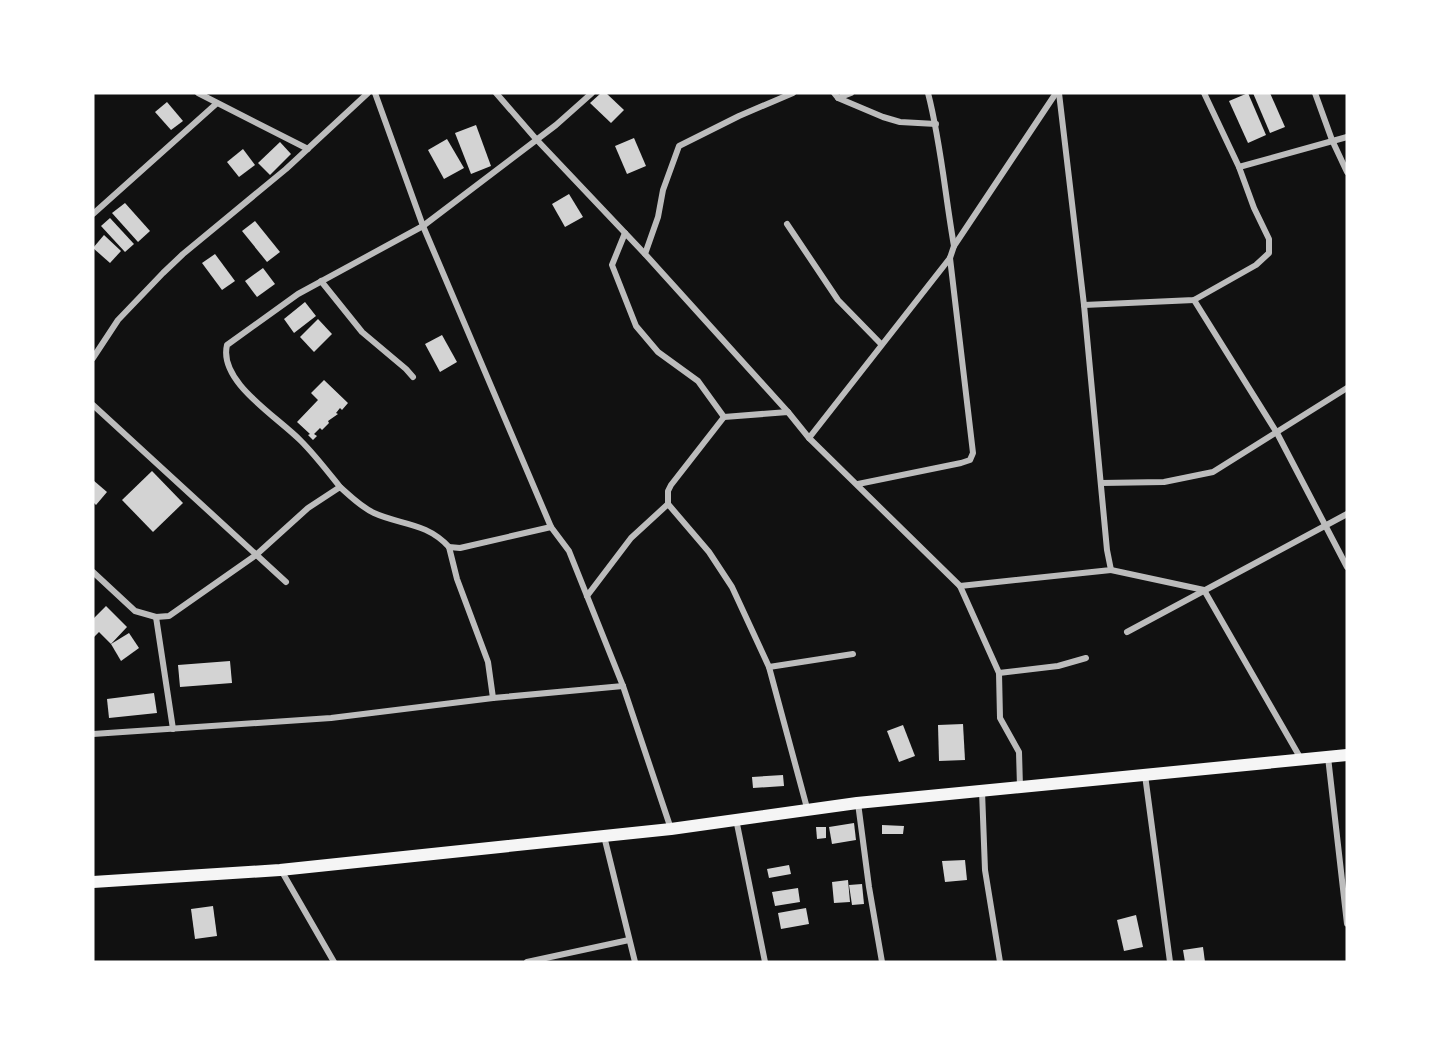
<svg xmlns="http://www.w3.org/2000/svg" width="1440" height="1055" font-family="Ubuntu,sans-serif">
	<rect width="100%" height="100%" fill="#111"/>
	<g fill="#d3d3d3">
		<path d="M601,93H606L624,110L611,123L590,103Z"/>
		<path d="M1248,93L1266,135L1248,143L1229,101Z"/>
		<path d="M1253,93H1270L1285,127L1270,133Z"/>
		<path d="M167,102L183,121L171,130L155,112Z"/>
		<path d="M476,125L491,166L471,174L455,133Z"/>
		<path d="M634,138L646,166L627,174L615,146Z"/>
		<path d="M447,139L464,168L444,179L428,150Z"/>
		<path d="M280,142L291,154L270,175L258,163Z"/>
		<path d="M243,149L255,165L239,177L227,162Z"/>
		<path d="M569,194L583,217L565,227L552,204Z"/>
		<path d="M125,203L150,231L138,242L112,213Z"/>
		<path d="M110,218L134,244L125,252L101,226Z"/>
		<path d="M255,221L280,252L267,262L242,231Z"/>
		<path d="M104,235L121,251L110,263L93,248Z"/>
		<path d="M215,254L235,281L222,290L202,263Z"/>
		<path d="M263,268L275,284L257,297L245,281Z"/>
		<path d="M305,302L316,316L294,333L284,319Z"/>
		<path d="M318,319L332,334L314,352L300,337Z"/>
		<path d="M442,335L457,362L440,372L425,344Z"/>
		<path d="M324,380L348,403L342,410L340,408L336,413L338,414L328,421L329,423L322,430L320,428L314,434L317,436L313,440L308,435L310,434L297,422L318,400L311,393Z"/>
		<path d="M152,471L183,503L153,532L122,500Z"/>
		<path d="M93,480L107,492L96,505L93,502Z"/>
		<path d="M106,606L127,627L111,644L99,632L93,638V619Z"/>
		<path d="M129,633L139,648L121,661L111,644Z"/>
		<path d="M230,661L232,683L180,687L178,665Z"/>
		<path d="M154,693L157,713L109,718L107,699Z"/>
		<path d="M963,724L965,760L939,761L938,725Z"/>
		<path d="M903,725L915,756L899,762L887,731Z"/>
		<path d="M783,775L784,786L753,788L752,777Z"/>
		<path d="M854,823L856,840L832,844L829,827Z"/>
		<path d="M882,825L904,826L903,834H882Z"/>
		<path d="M816,827H826V838L817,839Z"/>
		<path d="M965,860L967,880L945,882L942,861Z"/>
		<path d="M789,865L791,874L769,878L767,869Z"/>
		<path d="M848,880L850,902L834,903L832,882Z"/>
		<path d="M862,884L864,904L852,905L849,885Z"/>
		<path d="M798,888L800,902L775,906L772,892Z"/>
		<path d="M213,906L217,936L195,939L191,909Z"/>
		<path d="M806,908L809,924L781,929L778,913Z"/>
		<path d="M1136,915L1143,947L1124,951L1117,920Z"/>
		<path d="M1203,947L1205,962H1185L1183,950Z"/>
	</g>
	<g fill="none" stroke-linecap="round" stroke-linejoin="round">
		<g stroke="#bcbcbc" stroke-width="6">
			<path d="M198,93L308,149"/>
			<path d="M375,93L423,226L551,527L569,551L623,686L671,829"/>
			<path d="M496,93L536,139L645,254"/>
			<path d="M834,93L838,98L883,117L900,122L936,124"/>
			<path d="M928,93C941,143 945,195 954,246"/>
			<path d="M1315,93L1332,140L1347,172"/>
			<path d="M838,98L851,93"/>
			<path d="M1239,167L1347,137"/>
			<path d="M93,214L216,104"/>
			<path d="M787,224L838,300L881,344"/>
			<path d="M625,233L612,265L636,326L658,352L698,381L724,417"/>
			<path d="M321,281L362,332L406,369L413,377"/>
			<path d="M1194,300L1277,433L1347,567"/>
			<path d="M1084,305L1194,300L1256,265L1269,253V239L1254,208L1239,167L1204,93"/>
			<path d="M93,358L118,320L163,273L183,254L286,169L368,93"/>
			<path d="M93,405L286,582"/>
			<path d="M788,412L645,254L658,217L663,190L679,146L739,116L793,93"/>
			<path d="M809,438L960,586L999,673L1000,718L1019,752L1020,787"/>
			<path d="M1101,483L1164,482L1213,472L1347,388"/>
			<path d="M858,484L961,463L970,460L973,453L950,258"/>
			<path d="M340,487C328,472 315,455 301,441C278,417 218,382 227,345L298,294L423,226L556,125L592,93"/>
			<path d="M668,504L709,552L732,587L769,667L807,808"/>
			<path d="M449,547L457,579L488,662L493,698"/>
			<path d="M1111,570L1204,590L1301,759"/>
			<path d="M93,572L135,611L156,617L169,616L256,555L308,508L340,487C350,496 361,507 374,513C400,525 426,522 449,547L460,548L551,527"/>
			<path d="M960,586L1111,570L1107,550L1084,305L1059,93"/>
			<path d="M587,596L631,538L668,504V491L671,485L724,417L788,412L809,438L950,258L954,246L1056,93"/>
			<path d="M156,617L173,729"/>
			<path d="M1127,632L1347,514"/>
			<path d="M769,667L853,654"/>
			<path d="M999,673L1058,666L1086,658"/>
			<path d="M93,734L331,718L493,698L623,686"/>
			<path d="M1328,757L1347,924"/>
			<path d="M1145,775L1170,962"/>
			<path d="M982,791L985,870L1000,962"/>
			<path d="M858,803L869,887L882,962"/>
			<path d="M736,819L765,962"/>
			<path d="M604,836L635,962"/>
			<path d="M281,870L334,962"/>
			<path d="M527,962L629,940"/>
		</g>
		<path stroke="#f5f5f5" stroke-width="12" d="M93,882L280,870L671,829L857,803L1347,755"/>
	</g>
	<rect width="1440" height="1055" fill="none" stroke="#ffffff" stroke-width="189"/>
</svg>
